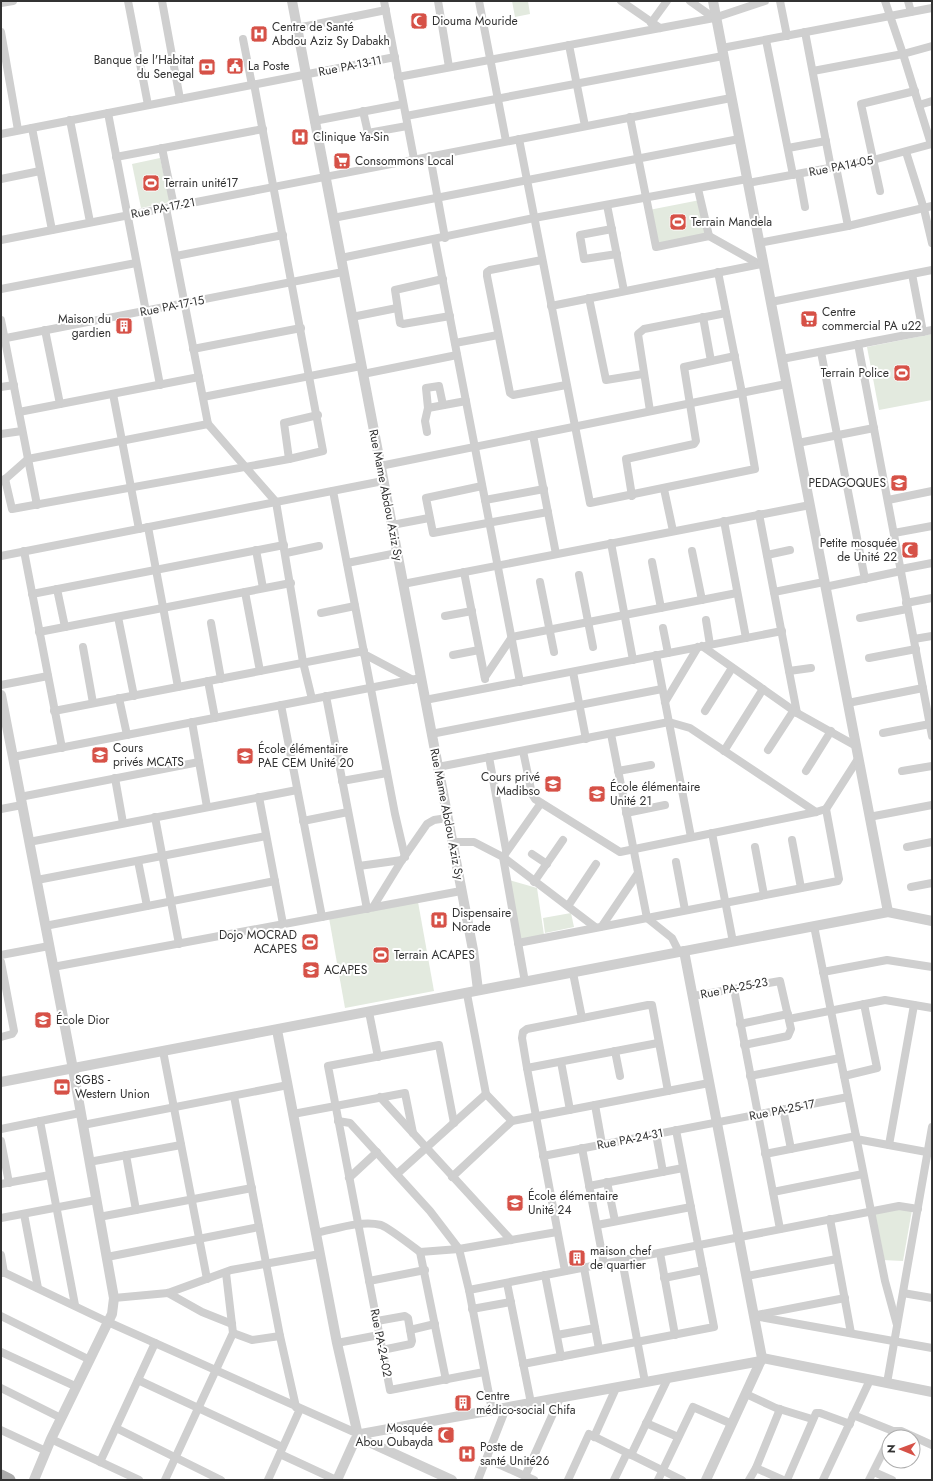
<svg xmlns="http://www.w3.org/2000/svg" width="933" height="1481" font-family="Jost,sans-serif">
	<rect width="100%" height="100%" fill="#fff"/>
	<g fill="#e3eadf">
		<path d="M512,1H528L530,14L515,17Z"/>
		<path d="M160,158L170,202L141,208L132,164Z"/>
		<path d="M700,200L707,234L656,244L649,210Z"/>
		<path d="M932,334V400L879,410L867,347Z"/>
		<path d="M509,880L537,888L544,935L519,940Z"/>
		<path d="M418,902L434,991L345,1008L329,918Z"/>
		<path d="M571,913L574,927L545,933L543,918Z"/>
		<path d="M898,1208L912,1210L903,1261L882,1260L874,1211Z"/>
	</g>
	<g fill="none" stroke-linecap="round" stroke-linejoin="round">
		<g stroke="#cfcfcf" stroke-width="8">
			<path d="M128,1L148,105"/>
			<path d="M162,1L180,99"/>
			<path d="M384,1L414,159"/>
			<path d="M438,1L449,67"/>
			<path d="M479,1L506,141"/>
			<path d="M621,1L660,28"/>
			<path d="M690,1L714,18"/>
			<path d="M780,1L787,36"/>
			<path d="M885,1L903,54L931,144"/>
			<path d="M908,1L911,12"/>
			<path d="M1,3L13,1"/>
			<path d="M651,23L667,1"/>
			<path d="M297,28L386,10"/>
			<path d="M1,32L18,130"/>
			<path d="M805,32L831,168"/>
			<path d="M243,39L252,85"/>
			<path d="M766,40L793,175"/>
			<path d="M569,45L585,126"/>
			<path d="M722,48L932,8"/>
			<path d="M813,71L903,54L932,46"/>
			<path d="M398,77L714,18L765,1"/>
			<path d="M919,105L932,101"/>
			<path d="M363,111L368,133L407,126"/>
			<path d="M108,113L160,385"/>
			<path d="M406,116L723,56"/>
			<path d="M630,117L656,247L709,236L759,264"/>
			<path d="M70,120L90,222"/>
			<path d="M314,121L403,104"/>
			<path d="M32,128L52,230"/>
			<path d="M1,134L395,57"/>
			<path d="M519,139L590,503L755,469L742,393L718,272"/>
			<path d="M162,148L174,206"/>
			<path d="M788,148L826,141"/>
			<path d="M906,152L924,209L932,243"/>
			<path d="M430,156L445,238"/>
			<path d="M116,157L263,129"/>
			<path d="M836,167L848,226"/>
			<path d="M799,174L805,207"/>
			<path d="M1,179L40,171"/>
			<path d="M748,183L873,160L932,144"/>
			<path d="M698,189L709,236"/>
			<path d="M880,191L861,104L915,91"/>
			<path d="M607,205L624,291"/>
			<path d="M166,208L208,424L276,502L303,662L312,699"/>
			<path d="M333,218L739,139"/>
			<path d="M612,229L580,235L584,259L617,254"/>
			<path d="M1,240L731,98"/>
			<path d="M435,240L520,682"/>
			<path d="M759,243L848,226L932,206"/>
			<path d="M176,256L283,235"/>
			<path d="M341,258L534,218L747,179"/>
			<path d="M542,260L490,270L487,272V276L510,393L513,395L566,385"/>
			<path d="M912,274L923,332"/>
			<path d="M443,279L395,290L400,323L403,324L450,316"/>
			<path d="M1,289L136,263"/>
			<path d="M589,298L606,380L643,374"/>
			<path d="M771,302L932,270"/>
			<path d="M551,306L761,264"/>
			<path d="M352,317L397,308"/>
			<path d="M703,317L711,361"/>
			<path d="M1,320L37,505"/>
			<path d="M45,330L60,404"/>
			<path d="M1,339L343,272"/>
			<path d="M455,343L498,335"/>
			<path d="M858,344L932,736"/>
			<path d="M193,349L301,328"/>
			<path d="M821,352L865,579"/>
			<path d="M782,359L932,330"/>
			<path d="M363,374L457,355"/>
			<path d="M1,387L14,385"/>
			<path d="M113,394L139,529"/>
			<path d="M203,397L361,366"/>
			<path d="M428,408L466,401"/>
			<path d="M650,411L638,334L644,329L726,313"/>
			<path d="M19,412L199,377"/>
			<path d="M427,432L425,421L428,408L426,388L439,386L443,405"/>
			<path d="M1,434L22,431"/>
			<path d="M533,435L556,554"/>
			<path d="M798,443L874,428"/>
			<path d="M289,459L284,423L318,415"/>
			<path d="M380,466L786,384"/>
			<path d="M5,479L12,509L289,459L323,451L254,84"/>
			<path d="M3,481L28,459L208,424"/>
			<path d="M482,486L426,498L433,533L548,512"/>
			<path d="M664,489L673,531"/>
			<path d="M333,491L395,814L405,857"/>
			<path d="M632,496L626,459L694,444L696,441L684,367L735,356"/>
			<path d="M485,500L544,489"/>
			<path d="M888,500L932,491"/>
			<path d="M759,514L797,713"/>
			<path d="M724,521L746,638"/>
			<path d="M392,525L429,518"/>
			<path d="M148,527L178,687"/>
			<path d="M894,533L932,526"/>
			<path d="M611,543L633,660"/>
			<path d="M256,550L263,588"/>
			<path d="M24,551L62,748"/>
			<path d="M692,551L702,600"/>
			<path d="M286,553L319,546"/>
			<path d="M767,555L790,550"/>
			<path d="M1,556L383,481"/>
			<path d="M652,562L661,608"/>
			<path d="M347,563L397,553"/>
			<path d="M901,569L932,563"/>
			<path d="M464,572L485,679"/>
			<path d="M579,575L593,647"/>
			<path d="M540,582L554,652"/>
			<path d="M403,584L810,505"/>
			<path d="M825,587L901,571"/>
			<path d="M57,589L65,627"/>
			<path d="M245,592L260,671"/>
			<path d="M774,592L824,582"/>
			<path d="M32,594L284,545"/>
			<path d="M906,603L932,598"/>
			<path d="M321,613L355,606"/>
			<path d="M445,616L472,611"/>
			<path d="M118,617L134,696"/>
			<path d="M860,618L907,609"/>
			<path d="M706,620L710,645"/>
			<path d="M211,623L221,679"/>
			<path d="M663,628L668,653"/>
			<path d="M39,632L291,583"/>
			<path d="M914,639L932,636"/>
			<path d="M702,646L797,713L856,746"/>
			<path d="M83,647L93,703"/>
			<path d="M364,654L413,680"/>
			<path d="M453,655L479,650"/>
			<path d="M656,655L691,837"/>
			<path d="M869,658L916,649"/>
			<path d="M789,671L811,668"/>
			<path d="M573,672L586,739"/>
			<path d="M485,677L512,637L737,593"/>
			<path d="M208,681L215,718"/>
			<path d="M1,685L48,676"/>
			<path d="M326,696L367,909"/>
			<path d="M119,698L127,735"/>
			<path d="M425,700L782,631"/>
			<path d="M665,702L698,647"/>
			<path d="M848,703L923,688"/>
			<path d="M281,705L322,917"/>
			<path d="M54,711L364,651"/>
			<path d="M705,711L732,668"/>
			<path d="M192,722L207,807"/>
			<path d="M883,733L930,724"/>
			<path d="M431,734L662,689"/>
			<path d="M611,734L647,918L672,938L679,952"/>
			<path d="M768,750L794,710"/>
			<path d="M523,751L532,794L535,799L620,852L816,812L826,809L858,759"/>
			<path d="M724,751L763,689"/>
			<path d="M13,757L421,678"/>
			<path d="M489,757L506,850"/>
			<path d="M438,767L669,722L690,728L816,812"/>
			<path d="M618,771L651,765"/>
			<path d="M806,771L831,731"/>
			<path d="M902,771L932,766"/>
			<path d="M115,778L123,823"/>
			<path d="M342,781L387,773"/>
			<path d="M20,797L199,762"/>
			<path d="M259,797L283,924"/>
			<path d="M1,809L22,805"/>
			<path d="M626,813L665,805"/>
			<path d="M155,817L179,944"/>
			<path d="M869,817L932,805"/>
			<path d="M303,821L348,812"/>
			<path d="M712,833L733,942"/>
			<path d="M792,840L801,888"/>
			<path d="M29,842L297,790"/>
			<path d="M452,842H474L503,857L595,927"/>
			<path d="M755,847L764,895"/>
			<path d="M907,847L932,842"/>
			<path d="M532,854L547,864"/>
			<path d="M138,861L147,906"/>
			<path d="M676,862L685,910"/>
			<path d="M359,866L402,860"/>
			<path d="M37,880L266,836"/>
			<path d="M534,882L563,840"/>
			<path d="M911,887L932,883"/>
			<path d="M568,906L596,864"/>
			<path d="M373,907L402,860L427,824L434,820L447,818"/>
			<path d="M45,926L275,881"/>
			<path d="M602,926L638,873"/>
			<path d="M814,926L885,1281L897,1325"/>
			<path d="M518,943L838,881L839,879L826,809"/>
			<path d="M1,955L49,946"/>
			<path d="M1,962L14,1031L12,1034L1,1037"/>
			<path d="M53,967L461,891"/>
			<path d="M823,972L887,960L932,967"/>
			<path d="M573,973L582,1018"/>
			<path d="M525,982L503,857L541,803"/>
			<path d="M734,989L780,1229"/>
			<path d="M467,994L486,1094L512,1121"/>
			<path d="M693,996L780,981L791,1029L788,1036L744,1045"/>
			<path d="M369,1012L378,1057"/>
			<path d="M789,1019L885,1000L932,1008"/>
			<path d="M740,1024L788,1014"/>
			<path d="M163,1051L207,1279"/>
			<path d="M615,1051L620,1076"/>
			<path d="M561,1062L570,1110"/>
			<path d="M527,1068L658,1043"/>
			<path d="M750,1076L840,1058"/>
			<path d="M844,1076L877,1068L864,1004"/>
			<path d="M234,1096L280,1336L296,1407"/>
			<path d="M380,1097L511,1240"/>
			<path d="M595,1105L602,1144"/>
			<path d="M783,1109L791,1149"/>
			<path d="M293,1114L405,1093L413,1133"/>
			<path d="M40,1121L75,1305"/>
			<path d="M338,1121L350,1123L430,1211L459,1249L469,1290L492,1410"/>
			<path d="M454,1123L439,1045L328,1066L390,1390L484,1372"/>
			<path d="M83,1125L288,1085"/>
			<path d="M1,1129L80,1113"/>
			<path d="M656,1134L663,1172"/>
			<path d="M856,1139L932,1153"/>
			<path d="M1,1141L9,1183"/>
			<path d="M889,1145L914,1005"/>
			<path d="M582,1148L604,1264"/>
			<path d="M765,1154L856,1136"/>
			<path d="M126,1155L136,1210"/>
			<path d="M543,1156L848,1097"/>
			<path d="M89,1162L181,1145"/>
			<path d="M397,1174L486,1094"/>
			<path d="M452,1177L512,1121L709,1083"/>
			<path d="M349,1178L377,1152"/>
			<path d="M607,1182L615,1221"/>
			<path d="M1,1184L50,1175"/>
			<path d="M589,1186L683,1168"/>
			<path d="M773,1192L863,1174"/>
			<path d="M24,1214L38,1288"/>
			<path d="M99,1217L252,1188"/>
			<path d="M1,1218L96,1200"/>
			<path d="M830,1219L851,1333"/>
			<path d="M597,1225L691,1207"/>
			<path d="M316,1233C336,1229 361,1220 381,1225C389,1228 412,1246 420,1252L446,1380"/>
			<path d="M420,1252L459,1249L557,1232"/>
			<path d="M660,1253L675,1335"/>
			<path d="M1,1255L4,1273"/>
			<path d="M107,1257L259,1227"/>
			<path d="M622,1260L645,1382"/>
			<path d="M584,1268L599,1349"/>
			<path d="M1,1271L108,1322L354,1432"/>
			<path d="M565,1271L527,1068L522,1038L523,1032L527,1029L648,1005H652L668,1091"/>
			<path d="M545,1275L561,1357"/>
			<path d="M747,1276L837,1259"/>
			<path d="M664,1278L703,1270"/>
			<path d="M369,1281L425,1270"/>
			<path d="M507,1283L531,1403"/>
			<path d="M469,1290L899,1206L918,1209"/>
			<path d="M168,1293L202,1312L232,1324"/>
			<path d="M903,1293L932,1298"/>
			<path d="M114,1298L168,1293L231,1270L320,1254"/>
			<path d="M472,1309L511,1302"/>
			<path d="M757,1315L845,1298"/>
			<path d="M1,1316L90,1360"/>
			<path d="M754,1316L932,1348"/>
			<path d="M377,1321L405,1316L408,1318L412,1341L411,1344L382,1350"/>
			<path d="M410,1330L435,1324"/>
			<path d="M233,1333L252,1340L280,1336"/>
			<path d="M557,1335L595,1328"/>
			<path d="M337,1343L379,1335"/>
			<path d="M1,1352L77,1387"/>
			<path d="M523,1364L714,1327L676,1130"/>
			<path d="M138,1380L282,1447"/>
			<path d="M887,1383L932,1127"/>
			<path d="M1,1388L61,1418"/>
			<path d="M746,1394L776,1408L812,1419"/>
			<path d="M853,1415L893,1431"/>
			<path d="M646,1423L678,1437"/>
			<path d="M116,1428L221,1480"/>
			<path d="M1,1430L46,1451"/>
			<path d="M594,1437L616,1388"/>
			<path d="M891,1437L893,1431H901L932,1445"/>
			<path d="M51,1439L139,1480"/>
			<path d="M280,1454L336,1480"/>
			<path d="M631,1455L668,1378"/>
			<path d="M487,1459L525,1476L560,1398"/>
			<path d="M100,1462L155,1343"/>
			<path d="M756,1468L783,1480"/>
			<path d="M874,1472L892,1480"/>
			<path d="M525,1476L534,1480"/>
			<path d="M165,1480L233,1333L226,1273"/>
			<path d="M268,1480L300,1409"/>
			<path d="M478,1480L506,1408"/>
			<path d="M568,1480L589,1434L682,1480"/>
			<path d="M614,1480L627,1453"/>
			<path d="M658,1480L693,1407L732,1424"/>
			<path d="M749,1480L756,1468L780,1409"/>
			<path d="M787,1480L816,1413H820L850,1424"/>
			<path d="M823,1480L870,1380"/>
			<path d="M869,1480L889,1440"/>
		</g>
		<g stroke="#cfcfcf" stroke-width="10">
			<path d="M292,1L473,950L478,990"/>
			<path d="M713,1L888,912"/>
			<path d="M1,695L73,1069L114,1298L112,1314L108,1322L51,1439L34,1480"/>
			<path d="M684,951L762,1358L706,1480"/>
			<path d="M277,1030L337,1343L357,1431"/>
			<path d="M1,1082L888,912L932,921"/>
			<path d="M762,1358L932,1392"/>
			<path d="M361,1434L761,1361"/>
			<path d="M360,1438L452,1480"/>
			<path d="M337,1480L355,1440"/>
		</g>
		<path stroke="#aaa" stroke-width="13" d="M1,1476L9,1480"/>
	</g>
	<defs>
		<g id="mosque-square" transform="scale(0.9)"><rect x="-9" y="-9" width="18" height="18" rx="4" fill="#d65147" stroke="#fff"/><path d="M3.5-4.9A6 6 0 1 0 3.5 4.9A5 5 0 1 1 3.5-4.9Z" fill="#fff"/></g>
		<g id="hospital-square" transform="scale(0.9)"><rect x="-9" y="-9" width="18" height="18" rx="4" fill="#d65147" stroke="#fff"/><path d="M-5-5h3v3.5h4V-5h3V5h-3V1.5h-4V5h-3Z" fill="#fff"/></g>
		<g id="civic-square" transform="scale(0.9)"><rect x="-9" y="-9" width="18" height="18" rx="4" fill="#d65147" stroke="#fff"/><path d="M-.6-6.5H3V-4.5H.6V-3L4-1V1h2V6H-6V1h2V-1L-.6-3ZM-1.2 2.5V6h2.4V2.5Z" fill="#fff"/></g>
		<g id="bank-square" transform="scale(0.9)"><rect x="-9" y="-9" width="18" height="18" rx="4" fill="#d65147" stroke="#fff"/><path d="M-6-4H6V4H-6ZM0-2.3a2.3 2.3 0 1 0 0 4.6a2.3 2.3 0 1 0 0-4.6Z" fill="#fff"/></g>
		<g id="supermarket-square" transform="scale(0.9)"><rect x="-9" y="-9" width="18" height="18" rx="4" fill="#d65147" stroke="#fff"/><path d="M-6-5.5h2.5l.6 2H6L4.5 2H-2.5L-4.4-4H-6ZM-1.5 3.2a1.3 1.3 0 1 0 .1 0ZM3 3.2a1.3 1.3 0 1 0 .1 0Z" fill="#fff"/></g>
		<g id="stadium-square" transform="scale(0.9)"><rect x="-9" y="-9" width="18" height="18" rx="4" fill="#d65147" stroke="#fff"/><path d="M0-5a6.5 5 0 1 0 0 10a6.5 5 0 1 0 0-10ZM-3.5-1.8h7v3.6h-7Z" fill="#fff"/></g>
		<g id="building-square" transform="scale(0.9)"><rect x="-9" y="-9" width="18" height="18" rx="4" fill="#d65147" stroke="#fff"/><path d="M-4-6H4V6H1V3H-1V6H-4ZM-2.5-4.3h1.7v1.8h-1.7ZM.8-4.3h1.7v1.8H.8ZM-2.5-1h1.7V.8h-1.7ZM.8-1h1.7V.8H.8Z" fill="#fff"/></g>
		<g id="school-square" transform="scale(0.9)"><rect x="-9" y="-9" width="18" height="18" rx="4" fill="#d65147" stroke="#fff"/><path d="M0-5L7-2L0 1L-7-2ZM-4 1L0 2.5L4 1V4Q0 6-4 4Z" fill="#fff"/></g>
	</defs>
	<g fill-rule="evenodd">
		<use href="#mosque-square" x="419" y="21"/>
		<use href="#hospital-square" x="259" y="34"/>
		<use href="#civic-square" x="235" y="66"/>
		<use href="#bank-square" x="207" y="67"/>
		<use href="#hospital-square" x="300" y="137"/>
		<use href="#supermarket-square" x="342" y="161"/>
		<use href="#stadium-square" x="151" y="183"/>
		<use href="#stadium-square" x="678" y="222"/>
		<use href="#supermarket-square" x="809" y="319"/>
		<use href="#building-square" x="124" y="326"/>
		<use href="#stadium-square" x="902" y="373"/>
		<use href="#school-square" x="899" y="483"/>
		<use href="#mosque-square" x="910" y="550"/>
		<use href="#school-square" x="100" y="755"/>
		<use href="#school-square" x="245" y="756"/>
		<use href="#school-square" x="553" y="784"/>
		<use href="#school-square" x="597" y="794"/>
		<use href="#hospital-square" x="439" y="920"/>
		<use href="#stadium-square" x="310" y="942"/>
		<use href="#stadium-square" x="381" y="955"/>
		<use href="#school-square" x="311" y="970"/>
		<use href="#school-square" x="43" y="1020"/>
		<use href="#bank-square" x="62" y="1087"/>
		<use href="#school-square" x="515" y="1203"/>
		<use href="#building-square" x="577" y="1258"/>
		<use href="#building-square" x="463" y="1403"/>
		<use href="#mosque-square" x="446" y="1435"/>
		<use href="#hospital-square" x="467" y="1454"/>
	</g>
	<g text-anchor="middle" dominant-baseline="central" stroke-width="4" stroke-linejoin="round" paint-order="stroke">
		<g font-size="12" fill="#323232" stroke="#fff" text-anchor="start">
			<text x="432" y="21">Diouma Mouride</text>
			<text x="272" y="27">Centre de Santé<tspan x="272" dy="14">Abdou Aziz Sy Dabakh</tspan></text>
			<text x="194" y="60" text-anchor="end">Banque de l'Habitat<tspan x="194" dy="14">du Senegal</tspan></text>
			<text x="248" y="66">La Poste</text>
			<text x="313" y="137">Clinique Ya-Sin</text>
			<text x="355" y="161">Consommons Local</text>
			<text x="164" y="183">Terrain unité17</text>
			<text x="691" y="222">Terrain Mandela</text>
			<text x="822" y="312">Centre<tspan x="822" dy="14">commercial PA u22</tspan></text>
			<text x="111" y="319" text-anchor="end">Maison du<tspan x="111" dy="14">gardien</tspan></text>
			<text x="889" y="373" text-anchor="end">Terrain Police</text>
			<text x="886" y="483" text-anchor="end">PEDAGOQUES</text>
			<text x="897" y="543" text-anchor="end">Petite mosquée<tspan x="897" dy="14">de Unité 22</tspan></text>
			<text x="113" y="748">Cours<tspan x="113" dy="14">privés MCATS</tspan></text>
			<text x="258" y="749">École élémentaire<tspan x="258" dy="14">PAE CEM Unité 20</tspan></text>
			<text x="540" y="777" text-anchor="end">Cours privé<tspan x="540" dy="14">Madibso</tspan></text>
			<text x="610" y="787">École élémentaire<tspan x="610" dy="14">Unité 21</tspan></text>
			<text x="452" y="913">Dispensaire<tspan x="452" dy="14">Norade</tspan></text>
			<text x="297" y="935" text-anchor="end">Dojo MOCRAD<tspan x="297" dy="14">ACAPES</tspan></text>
			<text x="394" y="955">Terrain ACAPES</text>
			<text x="324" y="970">ACAPES</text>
			<text x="56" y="1020">École Dior</text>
			<text x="75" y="1080">SGBS -<tspan x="75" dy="14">Western Union</tspan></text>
			<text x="528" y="1196">École élémentaire<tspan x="528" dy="14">Unité 24</tspan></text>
			<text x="590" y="1251">maison chef<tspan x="590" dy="14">de quartier</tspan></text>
			<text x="476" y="1396">Centre<tspan x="476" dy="14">médico-social Chifa</tspan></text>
			<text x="433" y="1428" text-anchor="end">Mosquée<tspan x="433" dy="14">Abou Oubayda</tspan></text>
			<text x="480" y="1447">Poste de<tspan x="480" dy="14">santé Unité26</tspan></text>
		</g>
		<g font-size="12" fill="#323232" stroke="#fff">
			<text transform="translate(350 66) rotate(-11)">Rue PA-13-11</text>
			<text transform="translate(841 166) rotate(-11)">Rue PA14-05</text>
			<text transform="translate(163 208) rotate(-11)">Rue PA-17-21</text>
			<text transform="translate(172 306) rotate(-11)">Rue PA-17-15</text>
			<text transform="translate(386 495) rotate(79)">Rue Mame Abdou Aziz Sy</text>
			<text transform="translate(447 814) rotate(79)">Rue Mame Abdou Aziz Sy</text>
			<text transform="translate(734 988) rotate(-11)">Rue PA-25-23</text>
			<text transform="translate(782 1110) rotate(-11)">Rue PA-25-17</text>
			<text transform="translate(630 1139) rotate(-11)">Rue PA-24-31</text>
			<text transform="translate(381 1343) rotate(79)">Rue PA-24-02</text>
		</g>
	</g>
	<rect width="933" height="1481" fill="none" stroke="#323232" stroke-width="4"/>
	<g transform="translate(901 1449) rotate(271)"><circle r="19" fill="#ffffff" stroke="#adadad"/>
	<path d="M0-3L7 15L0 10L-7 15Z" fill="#d65147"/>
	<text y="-6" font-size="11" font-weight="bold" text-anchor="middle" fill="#323232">N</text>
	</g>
</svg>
